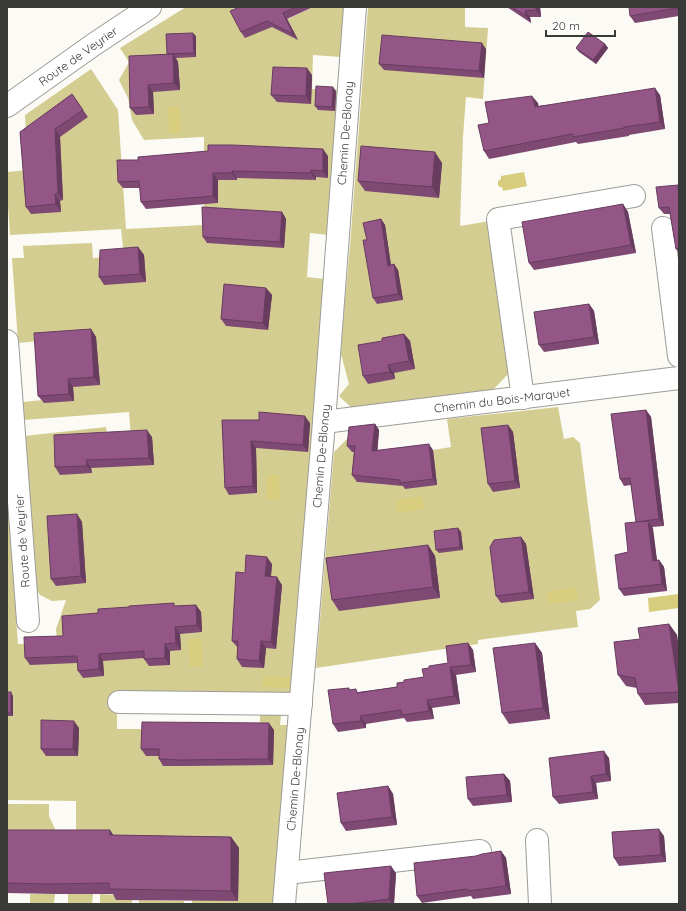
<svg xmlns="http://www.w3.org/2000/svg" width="686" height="911" font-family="Quicksand,sans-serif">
	<rect width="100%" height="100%" fill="#fbfaf4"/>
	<g fill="#d4cd92">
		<path d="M186,7H233L236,20L288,19L313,7H345L341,57L313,55L312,89L340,90L329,235L310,233L307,277L325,279L294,695H117V729H260V715H281L280,725H290L277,904H192V900L76,841V801L7,800V489L18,644L57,643L56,629L66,600L52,601L40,595L35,587L24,436L106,427L108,440L131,438L129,412L23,420V402L43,400L39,341L18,343L12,258H24L23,246L92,243L93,258L124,256L121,229L10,235L7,191V172L28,170L25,115L91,69L118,110L126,229L204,225V137L144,140L132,120L128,98L119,80L129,62L120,48Z"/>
		<path d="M368,7H465V27L488,28L483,99L466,97L463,137L460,226L490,221L509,373L491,392L353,409L339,396L349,384L341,354L342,334L350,246Z"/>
		<path d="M558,407L564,439L573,437L580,443L600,600L590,609L576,611L578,627L478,640V644L316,668L334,452L353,433L379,430L377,454L357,482L389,485H437L433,450L451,447L447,419Z"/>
		<path d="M7,804H49V816L55,829V841L7,845Z"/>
		<path d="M30,894H55L54,904H30Z"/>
		<path d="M68,894H93L92,904H68Z"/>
		<path d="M100,894L116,895L132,900V904H100Z"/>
		<path d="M139,900L184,901V904H139Z"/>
	</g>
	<g fill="#d7cd7c">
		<path d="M168,107H180L181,133H169Z"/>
		<path d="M524,172L527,186L503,191L502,187H499L498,184V181L501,179V176Z"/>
		<path d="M267,475H279L280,499L267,500Z"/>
		<path d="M422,496L424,509L397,513L396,500Z"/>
		<path d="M576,587L578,600L548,604L547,592Z"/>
		<path d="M679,594V608L649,612L648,598Z"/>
		<path d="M201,638L203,666L190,667L188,639Z"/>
		<path d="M263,676L291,677L290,688L262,687Z"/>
	</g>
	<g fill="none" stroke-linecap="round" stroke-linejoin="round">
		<g stroke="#9d9c97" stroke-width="24">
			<g id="minor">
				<path d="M663,228L679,356"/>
				<path d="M7,341L28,621"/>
				<path d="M523,398L498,219L634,196"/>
				<path d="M324,422L679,378"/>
				<path d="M119,702L301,704"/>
				<path d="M537,840L540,904"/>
				<path d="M287,873L480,851"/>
				<path d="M284,904L324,422L355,7"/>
			</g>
		</g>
		<g stroke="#9d9c97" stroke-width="24">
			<path id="major" d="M7,106L93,45L150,7"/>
		</g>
		<use href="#minor" stroke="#fff" stroke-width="22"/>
		<use href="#major" stroke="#fff" stroke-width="22"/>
	</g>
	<g fill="#7e4a74">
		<path d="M239,7H313L287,19L298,40L272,27L245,38L241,32Z"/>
		<path d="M507,7H540L541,17H530L531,23Z"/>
		<path d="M679,7V16L635,23L630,16Z"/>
		<path d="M196,36V57L176,58L178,62L180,90L153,92L154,114L136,115L130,108L167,55Z"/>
		<path d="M605,44L608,48L596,64L579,52L576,48Z"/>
		<path d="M486,49L484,78L384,70L379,64Z"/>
		<path d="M312,75L311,104L277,102L271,95Z"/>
		<path d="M336,91L335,111L318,110L315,106Z"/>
		<path d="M72,94L88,117L60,137L63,200L60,201L61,212L31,214L26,207L20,132Z"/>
		<path d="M660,95L665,129L629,135V136L578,144L576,142L489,159L484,151L489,123L538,103V106Z"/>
		<path d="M328,156V178L316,177V180L237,178V180H218V203L146,209L141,202L140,188H123L118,182Z"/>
		<path d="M442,163L439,198L365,191L358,181Z"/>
		<path d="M679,187V253L676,249L670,214H664L659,208Z"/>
		<path d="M623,204L628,212L636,253L534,270L529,263Z"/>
		<path d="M282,212L286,219L284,248L207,243L203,237Z"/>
		<path d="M381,219L385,225L391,265L394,264L398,270L403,300L377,304L373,298L367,240Z"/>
		<path d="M138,247L144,255L146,282L104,285L99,277Z"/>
		<path d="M266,288L272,295L268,330L226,326L221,319Z"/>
		<path d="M589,304L594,311L599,344L544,352L539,345Z"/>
		<path d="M91,329L96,337L100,385L73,387L74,401L44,403L38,396Z"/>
		<path d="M404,334L410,341L415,369L394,373L395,379L368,384L363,376L382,341Z"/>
		<path d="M646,410L651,417L664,526L652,527L657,561L659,560L664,567L667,591L624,596L619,589L636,522L631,485L624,486L620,479Z"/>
		<path d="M222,420L310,423L308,452L256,448L257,493L229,495L225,488Z"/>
		<path d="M375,424L379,430L377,450H433L437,485L405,489L403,486L357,482L352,475L354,452H352L347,446Z"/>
		<path d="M508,425L513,432L520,488L493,492L488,484Z"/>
		<path d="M152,437L154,465L91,468L92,473L60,475L55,467Z"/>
		<path d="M77,514L82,522L86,583L56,586L51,579Z"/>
		<path d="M458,528L461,532L463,550L439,553L436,550Z"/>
		<path d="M521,537L526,544L534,599L501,603L496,596Z"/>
		<path d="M428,545L435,556L440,598L339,611L332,600Z"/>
		<path d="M272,564L271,577L282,585L276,649L266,648L264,668L242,667L237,659L238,648L232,641L245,573Z"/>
		<path d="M196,605L201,612L202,632L180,634L181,650L170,651V665L149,666L144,659V658L103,661L104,676L83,678L78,671L77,663L30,665L25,658L63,636L98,613L176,606Z"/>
		<path d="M669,624L677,635L679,651V703L645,705L638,694L637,688L626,686L618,675L640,639Z"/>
		<path d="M468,643L473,650L476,672L456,675L460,704L432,708L434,719L407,722L404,718L366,724V728L338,732L333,724L351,690L358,692L397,687L404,682L424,677L429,668L448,663Z"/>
		<path d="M535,643L542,653L550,719L509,724L502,713Z"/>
		<path d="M7,692L13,696V716H7Z"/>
		<path d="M79,728L78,756H46L41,749Z"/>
		<path d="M274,730L273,765L184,766H163L159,759V756H146L141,749Z"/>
		<path d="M609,758L611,781L596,783L598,799L559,804L553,797Z"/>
		<path d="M504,774L510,781L512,802L473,806L468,799Z"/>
		<path d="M388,786L393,794L397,825L346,831L341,823Z"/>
		<path d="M7,830H110L113,835L231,837L239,848L238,901L116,900L113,894H55L7,893V899Z"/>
		<path d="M664,836L666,862L619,866L614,858Z"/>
		<path d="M501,851L506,858L511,894L473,899L471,896L422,903L417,896L476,856Z"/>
		<path d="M396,873L394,904H328Z"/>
	</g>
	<g fill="#673c5e">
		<path d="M536,7H540L541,17L536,10Z"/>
		<path d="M676,7H679V12L676,8Z"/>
		<path d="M525,11L530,17L531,23L526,16Z"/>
		<path d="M283,13L287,19L298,40L293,34Z"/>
		<path d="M193,33L196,36V57L194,53Z"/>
		<path d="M482,43L486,49L484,78L479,71Z"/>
		<path d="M605,44L608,48L596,64L593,60Z"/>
		<path d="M173,54L178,62L180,90L174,83Z"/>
		<path d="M307,68L312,75L311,104L306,96Z"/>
		<path d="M148,85L153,92L154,114L149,107Z"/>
		<path d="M333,87L336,91L335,111L332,107Z"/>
		<path d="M655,88L660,95L665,129L660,122Z"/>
		<path d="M532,96L538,103L540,114L535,107Z"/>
		<path d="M55,129L60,137L63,200L58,193Z"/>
		<path d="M323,149L328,156V178L323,171Z"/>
		<path d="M435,152L442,163L439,198L432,187Z"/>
		<path d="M311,170L316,177V180L311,173Z"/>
		<path d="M232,171L237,178V180L232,173Z"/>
		<path d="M213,173L218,180V203L213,196Z"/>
		<path d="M55,194L60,201L61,212L56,204Z"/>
		<path d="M623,204L628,212L636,253L631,245Z"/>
		<path d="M282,212L286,219L284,248L280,242Z"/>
		<path d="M381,219L385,225L392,272L388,266Z"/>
		<path d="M138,247L144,255L146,282L140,274Z"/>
		<path d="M394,264L398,270L403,300L398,294Z"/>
		<path d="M266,288L272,295L268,330L263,323Z"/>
		<path d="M589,304L594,311L599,344L594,337Z"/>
		<path d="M91,329L96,337L100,385L94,377Z"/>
		<path d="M404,334L410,341L415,369L409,361Z"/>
		<path d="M388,365L394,373L395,379L390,372Z"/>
		<path d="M68,379L73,387L74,401L69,394Z"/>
		<path d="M646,410L651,417L664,526L659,519Z"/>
		<path d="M305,416L310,423L308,452L303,445Z"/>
		<path d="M375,424L379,430L377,457L372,451Z"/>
		<path d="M508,425L513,432L520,488L515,481Z"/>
		<path d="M147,430L152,437L154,465L149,458Z"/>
		<path d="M251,441L256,448L257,493L253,486Z"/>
		<path d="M429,444L433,450L437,485L433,479Z"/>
		<path d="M86,460L91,468L92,473L87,466Z"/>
		<path d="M77,514L82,522L86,583L81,576Z"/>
		<path d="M648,521L653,528L658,568L653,561Z"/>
		<path d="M458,528L461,532L463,550L460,547Z"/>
		<path d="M521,537L526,544L534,599L529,592Z"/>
		<path d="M428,545L435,556L440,598L433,587Z"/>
		<path d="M267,557L272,564L270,584L265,576Z"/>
		<path d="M659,560L664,567L667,591L662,584Z"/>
		<path d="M277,577L282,585L276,649L271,642Z"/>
		<path d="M196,605L201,612L202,632L197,625Z"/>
		<path d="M669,624L677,635L679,651V693Z"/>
		<path d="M175,627L180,634L181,650L176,643Z"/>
		<path d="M261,641L266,648L264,668L259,661Z"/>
		<path d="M468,643L473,650L476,672L471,665Z"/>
		<path d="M535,643L542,653L550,719L543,708Z"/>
		<path d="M165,644L170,651V665L165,658Z"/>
		<path d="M99,654L103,661L104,676L99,669Z"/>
		<path d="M450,667L456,675L460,704L454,696Z"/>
		<path d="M11,692L13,696V716L11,713Z"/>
		<path d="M427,700L432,708L434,719L429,711Z"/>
		<path d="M360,716L366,724V728L361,721Z"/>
		<path d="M74,721L79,728L78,756L73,749Z"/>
		<path d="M269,723L274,730L273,765L268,759Z"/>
		<path d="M604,751L609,758L611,781L606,774Z"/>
		<path d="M504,774L510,781L512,802L507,795Z"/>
		<path d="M591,776L596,783L598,799L593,792Z"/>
		<path d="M388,786L393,794L397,825L392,817Z"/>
		<path d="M659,829L664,836L666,862L661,855Z"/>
		<path d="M110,830L117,841L110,835Z"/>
		<path d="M231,837L239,848L238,901L231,891Z"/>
		<path d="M501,851L506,858L511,894L506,886Z"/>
		<path d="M391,866L396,873L394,904H392L389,899Z"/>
	</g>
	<g fill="#935687" stroke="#673c5e">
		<path d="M239,7H296L283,13L293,34L267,21L241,32L230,11Z"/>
		<path d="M512,7H536V10L525,11L526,16Z"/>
		<path d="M629,7H676V8L630,16Z"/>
		<path d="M588,32L605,44L593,60L576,48Z"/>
		<path d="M193,33L194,53L167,54L166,34Z"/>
		<path d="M382,35L482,43L479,71L379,64Z"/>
		<path d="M173,54L174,83L148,85L149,107L130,108L129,56Z"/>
		<path d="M273,67L307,68L306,96L271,95Z"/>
		<path d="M316,86L333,87L332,107L315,106Z"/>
		<path d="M655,88L660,122L624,127V128L573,137L572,134L484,151L478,125L489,123L485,102L532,96L535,107Z"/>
		<path d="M72,94L83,110L55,129L58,193L55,194L56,204L26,207L20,132Z"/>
		<path d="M208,145H232L323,149V171L311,170V173L232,171V173H213V196L141,202L139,181L118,182L117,160H138V157L208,151Z"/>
		<path d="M361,146L435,152L432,187L358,181Z"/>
		<path d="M678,185L679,198V248L676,249L669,207L659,208L656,187Z"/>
		<path d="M623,204L631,245L529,263L522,222Z"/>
		<path d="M202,207L282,212L280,242L203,237Z"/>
		<path d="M381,219L388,266L394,264L398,294L373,298L363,240H367L363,223Z"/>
		<path d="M138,247L140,274L99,277L100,250Z"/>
		<path d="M224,284L266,288L263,323L221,319Z"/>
		<path d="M589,304L594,337L539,345L534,312Z"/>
		<path d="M91,329L94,377L68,379L69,394L38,396L34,333Z"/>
		<path d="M404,334L409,361L388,365L390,372L363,376L358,345L382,341V338Z"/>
		<path d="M646,410L659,519L636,522L630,478L620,479L611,414Z"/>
		<path d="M259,412L305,416L303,445L251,441L253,486L225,488L222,420H259Z"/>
		<path d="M375,424L372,451L429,444L433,479L400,483V480L352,475L355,446H347L349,427Z"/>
		<path d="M508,425L515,481L488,484L481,428Z"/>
		<path d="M147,430L149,458L86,460L87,466L55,467L54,435Z"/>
		<path d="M77,514L81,576L51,579L47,516Z"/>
		<path d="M648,521L653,561L659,560L662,584L619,589L615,555L628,552L625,523Z"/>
		<path d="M458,528L460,547L436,550L434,531Z"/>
		<path d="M521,537L529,592L496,596L490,547L494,540Z"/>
		<path d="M428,545L433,587L332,600L326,558Z"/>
		<path d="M246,555L267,557L265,576L277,577L271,642L261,641L259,661L237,659L238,641H232L236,572L245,573Z"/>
		<path d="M174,603V606L196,605L197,625L175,627L176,643L165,644V658L144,659V651L99,654V669L78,671L77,656L25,658L24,637L63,636L62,616L98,613V609L129,607V606Z"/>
		<path d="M669,624L679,692L638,694L635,678L618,675L614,642L640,639L638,628Z"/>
		<path d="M468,643L471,665L450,667L454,696L427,700L429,711L402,715L401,710L360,716L361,721L333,724L328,690L349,688V690L356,689L357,693L397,687V683L404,682V680L424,677L422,669L429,668V666L448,663L446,646Z"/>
		<path d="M535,643L543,708L502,713L493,648Z"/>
		<rect x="7" y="692" width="4" height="21"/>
		<path d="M41,720L74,721L73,749H41Z"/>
		<path d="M142,722L269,723L268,759L179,760L159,759V749H141Z"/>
		<path d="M604,751L606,774L591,776L593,792L553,797L549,758Z"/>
		<path d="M504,774L507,795L468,799L466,777Z"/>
		<path d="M388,786L392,817L341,823L337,793Z"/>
		<path d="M659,829L661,855L614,858L612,832Z"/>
		<path d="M7,830H110V835L231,837V891L109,889V883L48,884L7,883Z"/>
		<path d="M501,851L506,886L468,891L467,889L417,896L414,863L476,856L482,854Z"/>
		<path d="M391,866L389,899L350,904H328L324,873Z"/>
	</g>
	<g text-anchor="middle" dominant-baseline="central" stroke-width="4" stroke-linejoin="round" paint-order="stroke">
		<g font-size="12" fill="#3a3a38" stroke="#fff">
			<text transform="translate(78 56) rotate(-35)">Route de Veyrier</text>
			<text transform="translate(345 133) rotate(-86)">Chemin De-Blonay</text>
			<text transform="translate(502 400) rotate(-7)">Chemin du Bois-Marquet</text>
			<text transform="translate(321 456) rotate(-85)">Chemin De-Blonay</text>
			<text transform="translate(22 541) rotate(-94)">Route de Veyrier</text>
			<text transform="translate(295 779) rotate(-85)">Chemin De-Blonay</text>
		</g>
	</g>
	<rect width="686" height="911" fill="none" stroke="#3a3a38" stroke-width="16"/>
	<path d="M546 30v6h69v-6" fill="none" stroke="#3a3a38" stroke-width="2"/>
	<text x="552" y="30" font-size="12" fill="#3a3a38" stroke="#ffffff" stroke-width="3" paint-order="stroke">20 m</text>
</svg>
